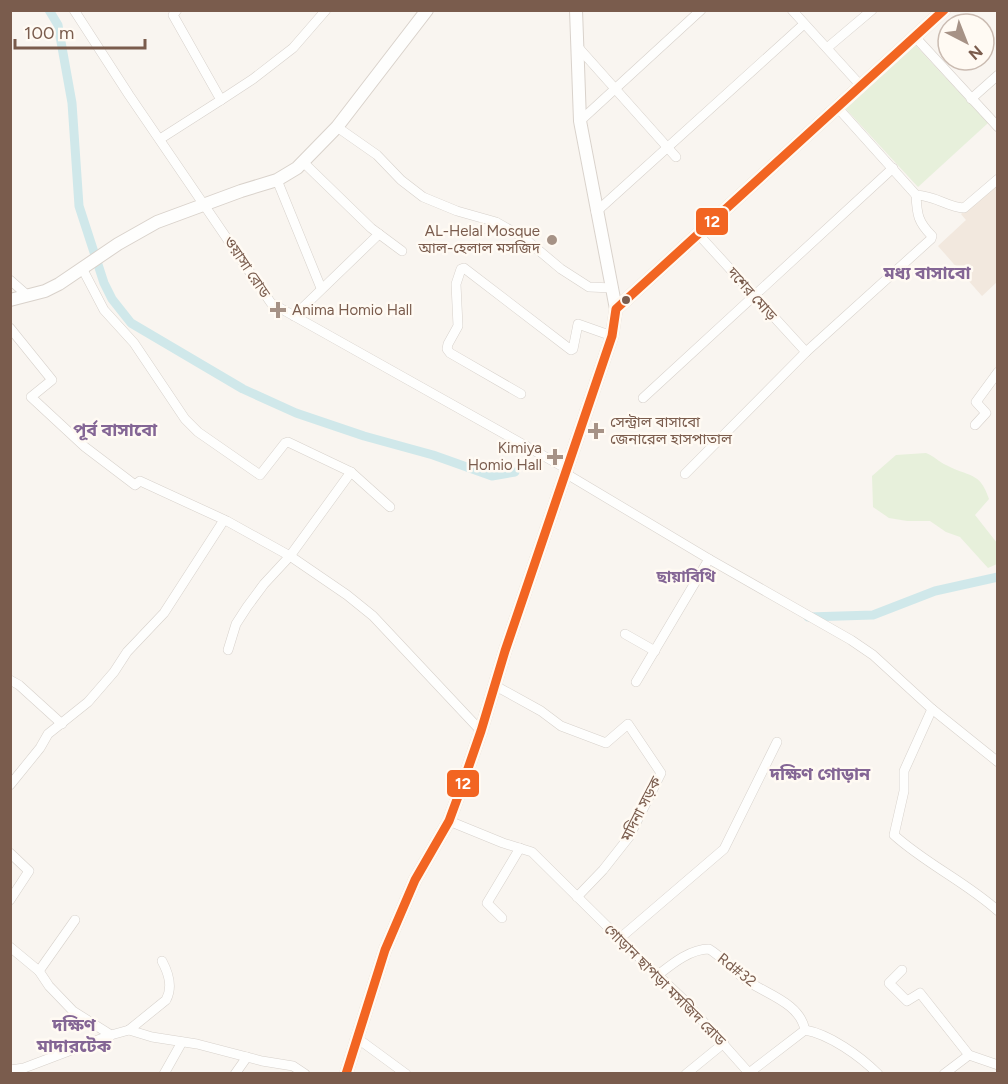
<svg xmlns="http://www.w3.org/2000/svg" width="1008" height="1084" font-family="Figtree,'Noto Sans Bengali',sans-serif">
	<rect width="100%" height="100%" fill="#f9f5f0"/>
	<path fill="#f2e8de" d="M997,182V282L982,296L938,246L966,220L961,214Z"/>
	<g fill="#e7f0db">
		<path d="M915,45L988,123L918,187L845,108Z"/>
		<path d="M926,453C934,456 939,462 946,465C968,477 980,471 989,499L975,515L997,543V564L988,568L960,537L946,532L930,521H907L889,518L873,507L872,476L896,455Z"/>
	</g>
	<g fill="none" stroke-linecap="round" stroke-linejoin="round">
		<g stroke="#d0e8ea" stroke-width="9">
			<path d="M49,10L58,25L72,103L79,206L104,283L112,299L131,323L243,389L296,413L364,436L433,455L492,476L515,472"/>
			<path d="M808,617L873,615L935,591L998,577"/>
		</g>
		<g stroke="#d7d1cb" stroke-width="10">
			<g id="street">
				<path d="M74,10L129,95L271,303L567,469"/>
				<path d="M177,10L173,15L221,100L253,79L293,48L326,10"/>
				<path d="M792,10L862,87"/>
				<path d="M916,38L998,127"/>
				<path d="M577,46L676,157"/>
				<path d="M827,48L872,10"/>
				<path d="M971,99L998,75"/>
				<path d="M837,107L916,195C937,196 947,207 964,208L998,179"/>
				<path d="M580,121L701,10"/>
				<path d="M337,127L377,155L401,180L423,197L457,211L496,222L524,238L561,269L589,287L613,288"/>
				<path d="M160,139L221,100"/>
				<path d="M303,162L371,228L402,251"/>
				<path d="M277,180L321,288"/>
				<path d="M596,212L804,24"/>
				<path d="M699,235L806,352"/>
				<path d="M82,268L104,310L134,343L185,419L198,432L260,475L285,443L288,442L351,472L390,507"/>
				<path d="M10,280L27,295"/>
				<path d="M294,316L379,234"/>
				<path d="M10,328L52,380L31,397L85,447L135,485L140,481L227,521L290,556L347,595L373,616L481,731"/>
				<path d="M521,394L450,353L447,349L448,344L458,326L456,284L461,269L464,268L571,350L573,349L578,324L612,336"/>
				<path d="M643,398L893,168"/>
				<path d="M975,425L986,413L976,402L998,372"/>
				<path d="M565,473L709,559L851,640L873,655L932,709L998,762"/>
				<path d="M685,474L806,352L931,239L932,236C918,222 917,215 916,195"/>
				<path d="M625,634L655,651"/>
				<path d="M228,650L236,624L247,607L264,584L290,556L351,472"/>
				<path d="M10,680L19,685L62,724"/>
				<path d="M636,682L709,559"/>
				<path d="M494,685L541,711L561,726L606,743L628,724L661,773L629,837L603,870L577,897"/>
				<path d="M932,709L904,771V791L894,835C926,864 966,882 998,911"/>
				<path d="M10,785L40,748L48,734L88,702L114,672L127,652L164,613L224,520"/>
				<path d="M449,821L503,843L532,852L626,945L684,1000L749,1073L805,1030C829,1034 860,1056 878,1074"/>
				<path d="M10,853L29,871L10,900"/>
				<path d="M502,918L487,903L520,848"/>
				<path d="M619,939L724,849L777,742"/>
				<path d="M10,947L39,971L49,986L73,1011L111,1035"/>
				<path d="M902,970L889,983L907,1001L920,993L969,1055L998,1065"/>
				<path d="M39,971L75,920"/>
				<path d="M658,975C672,964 690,949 709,949C724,958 735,973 749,982C769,995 800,1004 805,1030"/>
				<path d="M129,1030L166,1000C173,987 169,974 162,961"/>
				<path d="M357,1038L406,1074"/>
				<path d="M10,1070L24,1068L111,1035L129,1030L152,1037L197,1044L262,1061L293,1066L305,1074"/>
				<path d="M164,1074L182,1042"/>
				<path d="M235,1074L247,1057"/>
				<path d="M686,1074L724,1043"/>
				<path d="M944,1074L969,1055"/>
			</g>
		</g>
		<g stroke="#d9d2cb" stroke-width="14">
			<g id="secondary">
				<path d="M576,10L580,121L616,309"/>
				<path d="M10,300L45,291L59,284L118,244L157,222L241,191L277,180L297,168L337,127L427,10"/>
				<path d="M346,1074L385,950L415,880L449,821L463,783L481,731L505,651L612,336L616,309L944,10"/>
			</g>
		</g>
		<use href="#street" stroke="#fefefd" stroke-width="9"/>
		<use href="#secondary" stroke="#fefefd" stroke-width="12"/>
		<g stroke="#fffaf3" stroke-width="14">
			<path id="bus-1" d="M346,1074L385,950L415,880L449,821L463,783L481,731L505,651L612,336L616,309L944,10"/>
		</g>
		<use href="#bus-1" stroke="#f26522" stroke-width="9"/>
	</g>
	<g fill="#a69286" stroke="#fffaf3" stroke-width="2">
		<circle cx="552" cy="240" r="6"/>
		<path d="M275 301h6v6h6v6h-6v6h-6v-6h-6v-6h6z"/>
		<path d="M593 422h6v6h6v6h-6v6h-6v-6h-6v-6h6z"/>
		<path d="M552 448h6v6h6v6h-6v6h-6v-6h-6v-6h6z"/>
	</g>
	<circle fill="#7a5c4d" stroke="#fffaf3" stroke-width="2" cx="626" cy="300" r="5"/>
	<g text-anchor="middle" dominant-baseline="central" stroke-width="5" stroke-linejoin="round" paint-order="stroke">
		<g font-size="15" fill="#7a5c4d" stroke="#fffaf3" text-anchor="end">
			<text x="540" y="231">AL-Helal Mosque<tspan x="540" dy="17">আল-হেলাল মসজিদ</tspan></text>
			<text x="292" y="310" text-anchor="start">Anima Homio Hall</text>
			<text x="610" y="422" text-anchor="start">সেন্ট্রাল বাসাবো<tspan x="610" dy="17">জেনারেল হাসপাতাল</tspan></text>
			<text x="542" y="448">Kimiya<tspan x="542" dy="17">Homio Hall</tspan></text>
		</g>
		<g font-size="15" fill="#7a5c4d" stroke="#fffaf3">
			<text transform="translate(247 267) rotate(56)">ওয়াসা রোড</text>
			<text transform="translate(752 294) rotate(48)">দশের মোড়</text>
			<text transform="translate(641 809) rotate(-63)">মদিনা সড়ক</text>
			<text transform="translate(737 970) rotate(38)">Rd#32</text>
			<text transform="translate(665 985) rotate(45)">গোড়ান ছাপড়া মসজিদ রোড</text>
		</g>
		<g font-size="16" font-weight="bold" fill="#846695" stroke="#fffaf3">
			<text x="686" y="576">ছায়াবিথি</text>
		</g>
		<g font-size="18" font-weight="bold" fill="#846695" stroke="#fffaf3">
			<text x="927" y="273">মধ্য বাসাবো</text>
			<text x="115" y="430">পূর্ব বাসাবো</text>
			<text x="820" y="774">দক্ষিণ গোড়ান</text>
			<text x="74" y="1025">দক্ষিণ<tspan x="74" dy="21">মাদারটেক</tspan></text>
		</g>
	</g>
	<g stroke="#fffaf3" stroke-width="2">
		<rect x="695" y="207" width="34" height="29" rx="6" fill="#f26522"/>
		<rect x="446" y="769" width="34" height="29" rx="6" fill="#f26522"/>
	</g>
	<g font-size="16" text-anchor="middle" font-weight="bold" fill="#fff">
		<text x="712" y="227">12</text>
		<text x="463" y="789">12</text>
	</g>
	<rect width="1008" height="1084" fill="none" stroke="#7a5c4d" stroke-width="24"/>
	<g transform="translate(966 42) rotate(138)"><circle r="28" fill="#fffaf3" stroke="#cabbb1" stroke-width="1.5"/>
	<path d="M0-4.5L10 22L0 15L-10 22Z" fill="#a69286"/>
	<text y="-9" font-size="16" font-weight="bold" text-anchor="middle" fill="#7a5c4d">N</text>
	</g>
	<path d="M15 39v9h130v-9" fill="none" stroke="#7a5c4d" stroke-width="3"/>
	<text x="24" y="39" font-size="18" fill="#7a5c4d" stroke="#fffaf3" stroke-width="4.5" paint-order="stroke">100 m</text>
</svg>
